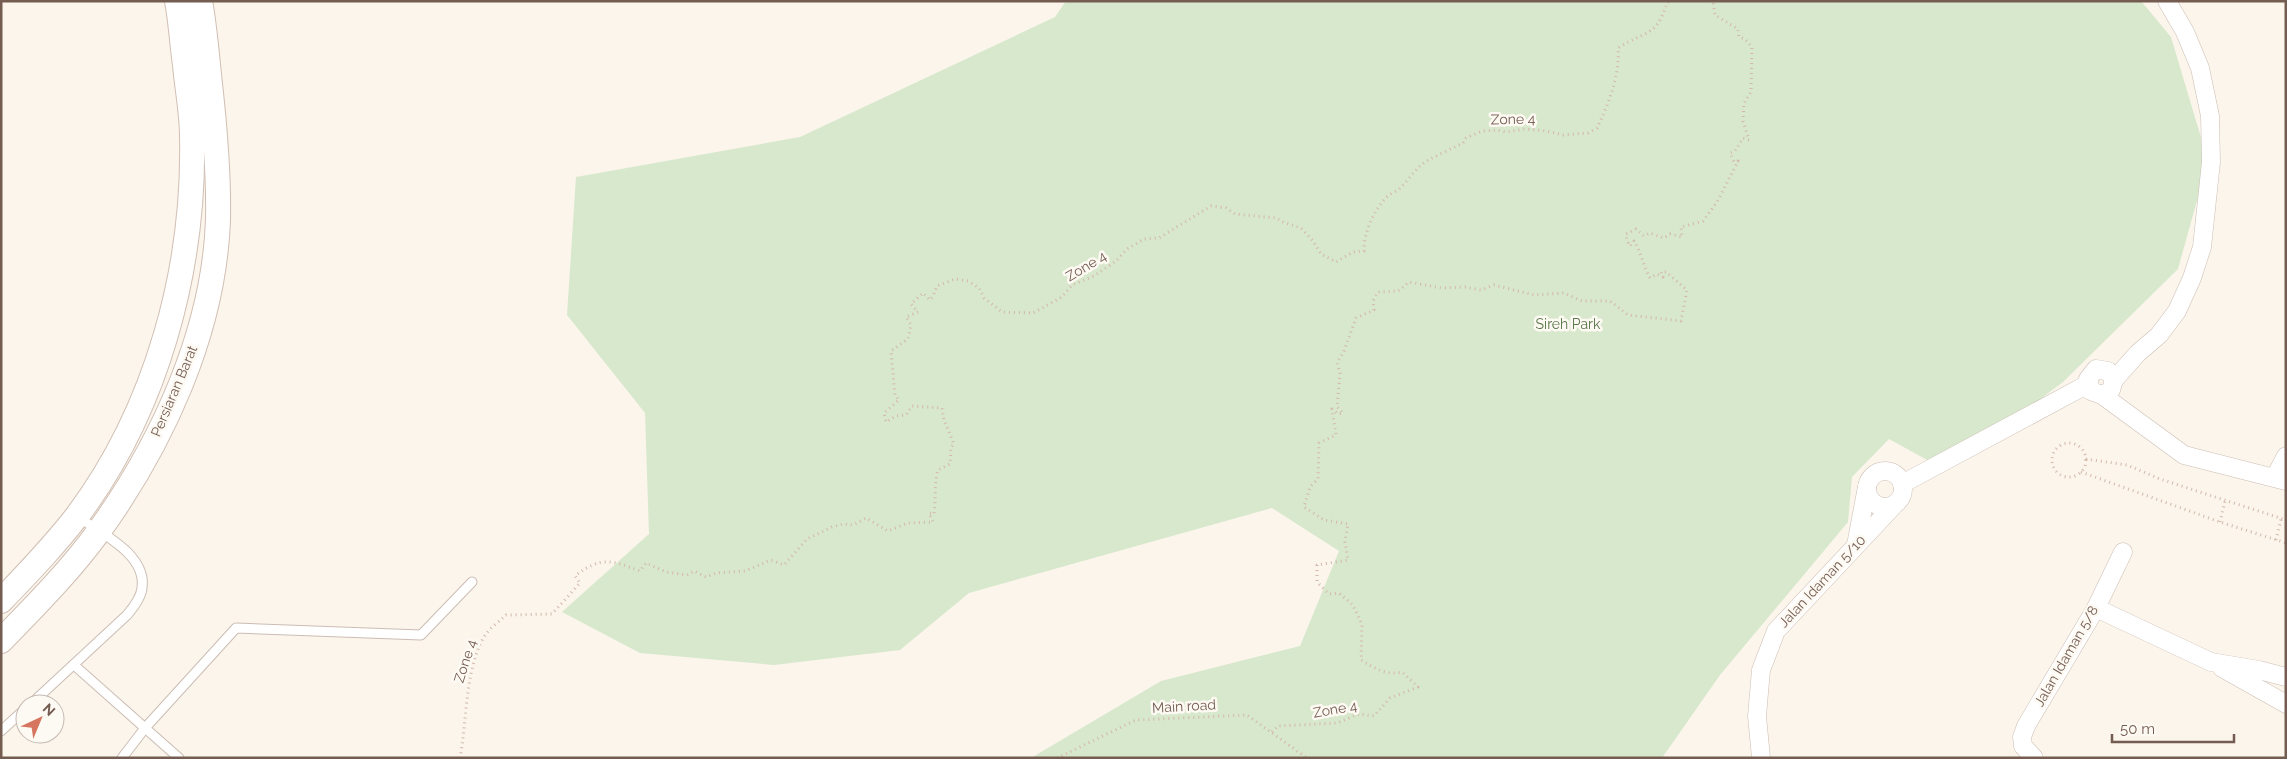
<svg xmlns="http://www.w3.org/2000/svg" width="2287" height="759" font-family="Raleway,sans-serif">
	<rect width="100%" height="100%" fill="#fbf5ec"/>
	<path fill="#d8e8cc" d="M1066,1H2141L2171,37L2208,161L2178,269L2063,382L1996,432L1929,461L1889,439L1852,477L1848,522L1720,675L1662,758H1031L1161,681L1300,646L1339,551L1272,508L969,593L900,650L774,665L640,653L562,612L649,534L645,413L567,315L576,177L800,137L1055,17Z"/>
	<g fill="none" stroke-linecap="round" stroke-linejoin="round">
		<g stroke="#ccbdb3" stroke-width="11">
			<g id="lane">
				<path d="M74,665L179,758"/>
				<path d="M31,704L127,615C133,608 141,598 142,588C147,554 100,533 77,516"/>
				<path d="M1,731L25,709"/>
				<path d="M122,758L145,728L236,628L421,635L472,582"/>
			</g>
		</g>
		<g stroke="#ccbdb3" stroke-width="19">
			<g id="street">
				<path d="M2114,380L2138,353L2159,335L2177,311L2192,278L2202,247L2211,162L2210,116L2200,68L2185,32L2167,1"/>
				<path d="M2102,395L2111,390L2114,380L2108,371L2096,369L2088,379L2091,391L2102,395L2184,455L2286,481"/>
				<circle cx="1885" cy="489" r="18"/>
				<path d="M2275,477L2286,456"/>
				<path d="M1902,484L2088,384"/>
				<path d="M1856,545L1867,487"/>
				<path d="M2096,608L2211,662L2259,670L2286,677"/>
				<path d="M2222,668L2286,704"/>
				<path d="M1761,758L1757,716L1761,670L1776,631L1897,502"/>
				<path d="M2034,758L2023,746L2022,737L2026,726L2096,608L2123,552"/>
			</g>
		</g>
		<g stroke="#d1bfb3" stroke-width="26">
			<g id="secondary">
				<path d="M1,601C27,574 54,546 77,516C157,409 195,269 192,136C192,113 187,88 185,65C182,44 181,22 177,1"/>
				<path d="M1,641C35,606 70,571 99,531C163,442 214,331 218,220C219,175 215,129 210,84C207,57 205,28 200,1"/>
			</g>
		</g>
		<g stroke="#d3b8aa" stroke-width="3" stroke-dasharray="1 4" stroke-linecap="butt">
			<circle cx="2069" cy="460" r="17"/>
			<path d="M2086,459L2127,465L2160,479L2286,520"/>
			<path d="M2081,472L2220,522L2286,543"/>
			<path d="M2220,522L2225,501"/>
			<path d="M2276,540L2281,519"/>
			<path d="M1272,732L1278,726L1337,723L1359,714L1374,716L1390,698L1418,687L1402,672C1387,676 1374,668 1361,660L1362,624L1352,604L1339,593L1329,594L1317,582V565L1348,560L1345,542L1348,524L1324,520L1304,507L1310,487L1318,479L1319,443L1336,435L1332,409L1338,414L1343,413L1337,407L1340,373L1337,363L1344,351L1356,318L1374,310L1373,301L1378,292L1398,291L1409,282L1442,288L1465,287L1481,290L1494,285L1534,295L1564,293L1582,301H1610L1628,315L1681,321L1687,290L1666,272H1661L1663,277L1657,274L1650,278C1643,266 1641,251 1634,241L1630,246L1627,241L1626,234L1636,229L1644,236L1650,233L1664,238L1670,234L1682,237L1681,227L1703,221L1717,202L1738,161L1734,162L1730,153L1735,151L1743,138L1749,140L1743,121L1744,103L1751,92L1752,47L1745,39L1739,37L1738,29L1715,15L1713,1"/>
			<path d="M460,758C467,722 465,664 486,634C491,627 500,621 506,615L552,614L580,583L575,576C601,556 611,560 640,571L646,563L666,572L687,575L694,571L706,577L716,573L745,571L771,560L784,565L807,539L832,527L843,524L853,525L866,518L888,531L908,523L933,522L929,513L934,514C936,500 934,484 938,470L950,464L951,447L954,444L944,420L942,408L912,406L906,415L896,416L886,422L884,413L899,400L895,395L891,351L908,339L911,325L906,317L918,312L911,304L923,293L930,300L933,296L937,286L955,279L968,281L979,288L984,298L1002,312L1033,313L1062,297L1072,285L1094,276L1116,261L1127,249L1144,239L1159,238L1211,206L1226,208L1235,214L1276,218L1283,222L1301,228L1313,241L1321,254L1336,262L1353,252L1364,251C1363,234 1375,207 1388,196C1391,193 1395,192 1398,190C1408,181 1414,170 1425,162C1437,155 1451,149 1463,143L1466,138L1482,131L1497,130L1506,132L1525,129L1546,131L1563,135L1588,133L1597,128C1609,103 1620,75 1618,48C1646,30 1656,38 1667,3L1670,1"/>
			<path d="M1057,758L1136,720L1247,715L1307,758"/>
		</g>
		<use href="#lane" stroke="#fff" stroke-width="9"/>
		<use href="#street" stroke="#fff" stroke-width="18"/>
		<use href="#secondary" stroke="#fff" stroke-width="24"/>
	</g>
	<g text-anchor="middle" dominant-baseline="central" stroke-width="5" stroke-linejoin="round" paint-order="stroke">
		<g font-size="14" fill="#745c51" stroke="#fdf9f3">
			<text transform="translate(1513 119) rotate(-1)">Zone 4</text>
			<text transform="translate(1086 266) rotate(-31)">Zone 4</text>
			<text transform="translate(174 391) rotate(-67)">Persiaran Barat</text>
			<text transform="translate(1822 581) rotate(-47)">Jalan Idaman 5/10</text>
			<text transform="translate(2066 656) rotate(-60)">Jalan Idaman 5/8</text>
			<text transform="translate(465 661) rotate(-72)">Zone 4</text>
			<text transform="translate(1184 706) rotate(-3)">Main road</text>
			<text transform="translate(1335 709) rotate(-10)">Zone 4</text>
		</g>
		<g font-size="14" fill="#5a784b" stroke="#fdf9f3">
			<text x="1568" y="324">Sireh Park</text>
		</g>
	</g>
	<rect width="2287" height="759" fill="none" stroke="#745c51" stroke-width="5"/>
	<g transform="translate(40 719) rotate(44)"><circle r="24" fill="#fdf9f3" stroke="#c6bab2"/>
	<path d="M0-4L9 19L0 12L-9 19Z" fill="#d67660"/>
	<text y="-8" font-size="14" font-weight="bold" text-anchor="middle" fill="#745c51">N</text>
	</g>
	<path d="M2112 734v8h122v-8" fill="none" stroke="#745c51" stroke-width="2.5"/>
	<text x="2120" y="734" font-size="15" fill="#745c51" stroke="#fdf9f3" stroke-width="4" paint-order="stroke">50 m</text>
</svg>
